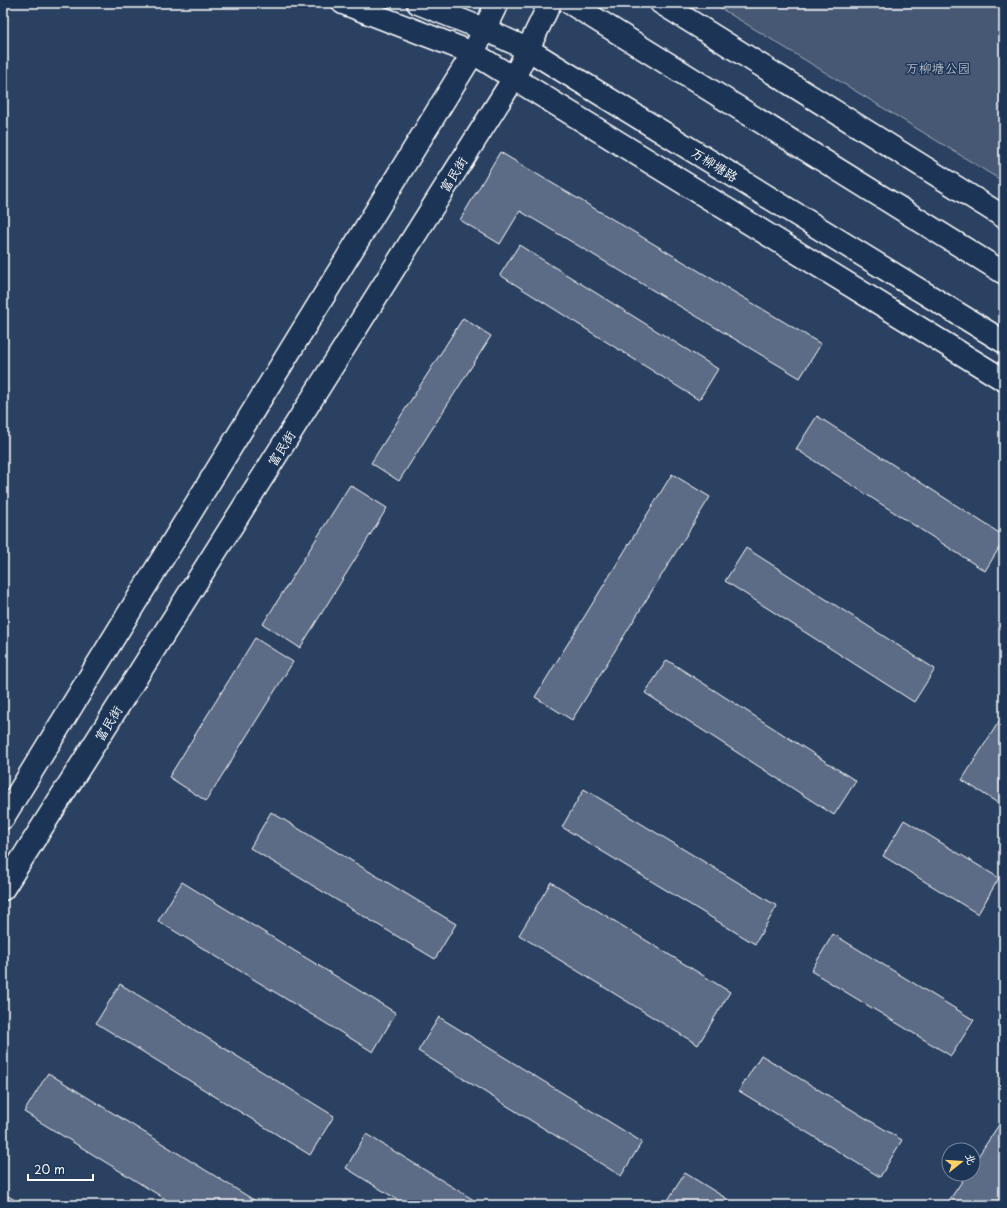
<svg xmlns="http://www.w3.org/2000/svg" width="1007" height="1208" font-family="'Playpen Sans','LXGW WenKai TC',sans-serif">
	<rect width="100%" height="100%" fill="#2a4161"/>
	<filter id="ink" filterUnits="userSpaceOnUse"><feTurbulence type="fractalNoise" baseFrequency=".025" numOctaves="2"/><feDisplacementMap in="SourceGraphic" scale="8" xChannelSelector="R" yChannelSelector="G"/><feConvolveMatrix kernelMatrix="1 2 1 2 8 2 1 2 1" color-interpolation-filters="sRGB"/></filter>
	<g filter="url(#ink)">
		<path fill="#465975" stroke="#a2acba" d="M712,3H1004V182Z"/>
		<g fill="#5b6c86" stroke="#fff">
			<path d="M500,152L821,344L800,378L520,211L500,244L460,220Z"/>
			<path d="M519,245L718,369L699,400L500,275Z"/>
			<path d="M463,318L491,336L399,481L371,463Z"/>
			<path d="M817,416L1004,536V540L985,571L796,449Z"/>
			<path d="M672,474L710,497L572,720L535,697Z"/>
			<path d="M350,485L387,508L300,648L263,624Z"/>
			<path d="M746,548L935,669L914,702L725,581Z"/>
			<path d="M255,638L293,662L206,801L169,777Z"/>
			<path d="M667,660L856,781L834,815L645,693Z"/>
			<path d="M1003,715L1004,716V807L962,780Z"/>
			<path d="M584,789L777,906L755,944L562,827Z"/>
			<path d="M271,812L456,924L435,959L250,848Z"/>
			<path d="M904,820L999,878L978,914L883,856Z"/>
			<path d="M182,882L396,1013L373,1052L158,921Z"/>
			<path d="M551,882L730,992L698,1045L519,935Z"/>
			<path d="M833,934L974,1020L951,1056L811,971Z"/>
			<path d="M120,984L334,1116L310,1155L96,1023Z"/>
			<path d="M439,1017L642,1142L621,1176L418,1051Z"/>
			<path d="M761,1055L902,1140L880,1177L739,1091Z"/>
			<path d="M48,1073L262,1205H175L24,1112Z"/>
			<path d="M1004,1117V1205H946L967,1174H973V1164Z"/>
			<path d="M366,1134L482,1205H406L346,1168Z"/>
			<path d="M685,1173L737,1205H665Z"/>
			<path d="M3,1193L23,1205H3Z"/>
		</g>
		<g fill="none" stroke-linecap="round" stroke-linejoin="round">
			<g stroke="#fff" stroke-width="25">
				<g id="minor">
					<path d="M343,3L473,53L1004,380"/>
					<path d="M661,3L1004,217"/>
				</g>
			</g>
			<g stroke="#fff" stroke-width="25">
				<g id="major">
					<path d="M418,3L486,30L529,50L1004,342"/>
					<path d="M570,3L1004,273"/>
					<path d="M3,818L473,53L497,3"/>
					<path d="M3,889L514,78L550,3"/>
				</g>
			</g>
			<use href="#minor" stroke="#1d3557" stroke-width="22"/>
			<use href="#major" stroke="#1d3557" stroke-width="22"/>
		</g>
	</g>
	<g text-anchor="middle" dominant-baseline="central" stroke-width="3" stroke-linejoin="round" paint-order="stroke">
		<g font-size="13" fill="#b5bdc8" stroke="#1d3557">
			<text x="938" y="67">万柳塘公园</text>
		</g>
		<g font-size="13" fill="#fff" stroke="#1d3557">
			<text transform="translate(715 164) rotate(32)">万柳塘路</text>
			<text transform="translate(453 174) rotate(-58)">富民街</text>
			<text transform="translate(281 448) rotate(-58)">富民街</text>
			<text transform="translate(108 723) rotate(-58)">富民街</text>
		</g>
	</g>
	<rect width="1007" height="1208" fill="none" stroke="#1d3557" stroke-width="16"/>
	<rect x="8" y="8" width="991" height="1192" fill="none" stroke="#fff" stroke-width="1.5" filter="url(#ink)"/>
	<g transform="translate(961 1162) rotate(73)"><circle r="19" fill="#1d3557" stroke="#77869a"/>
	<path d="M0-3L7 15L0 10L-7 15Z" fill="#ffd166"/>
	<text y="-6" font-size="11" font-weight="bold" text-anchor="middle" fill="#ffffff">北</text>
	</g>
	<path d="M28 1174v6h65v-6" fill="none" stroke="#ffffff" stroke-width="2"/>
	<text x="34" y="1174" font-size="12" fill="#ffffff" stroke="#1d3557" stroke-width="3" paint-order="stroke">20 m</text>
</svg>
